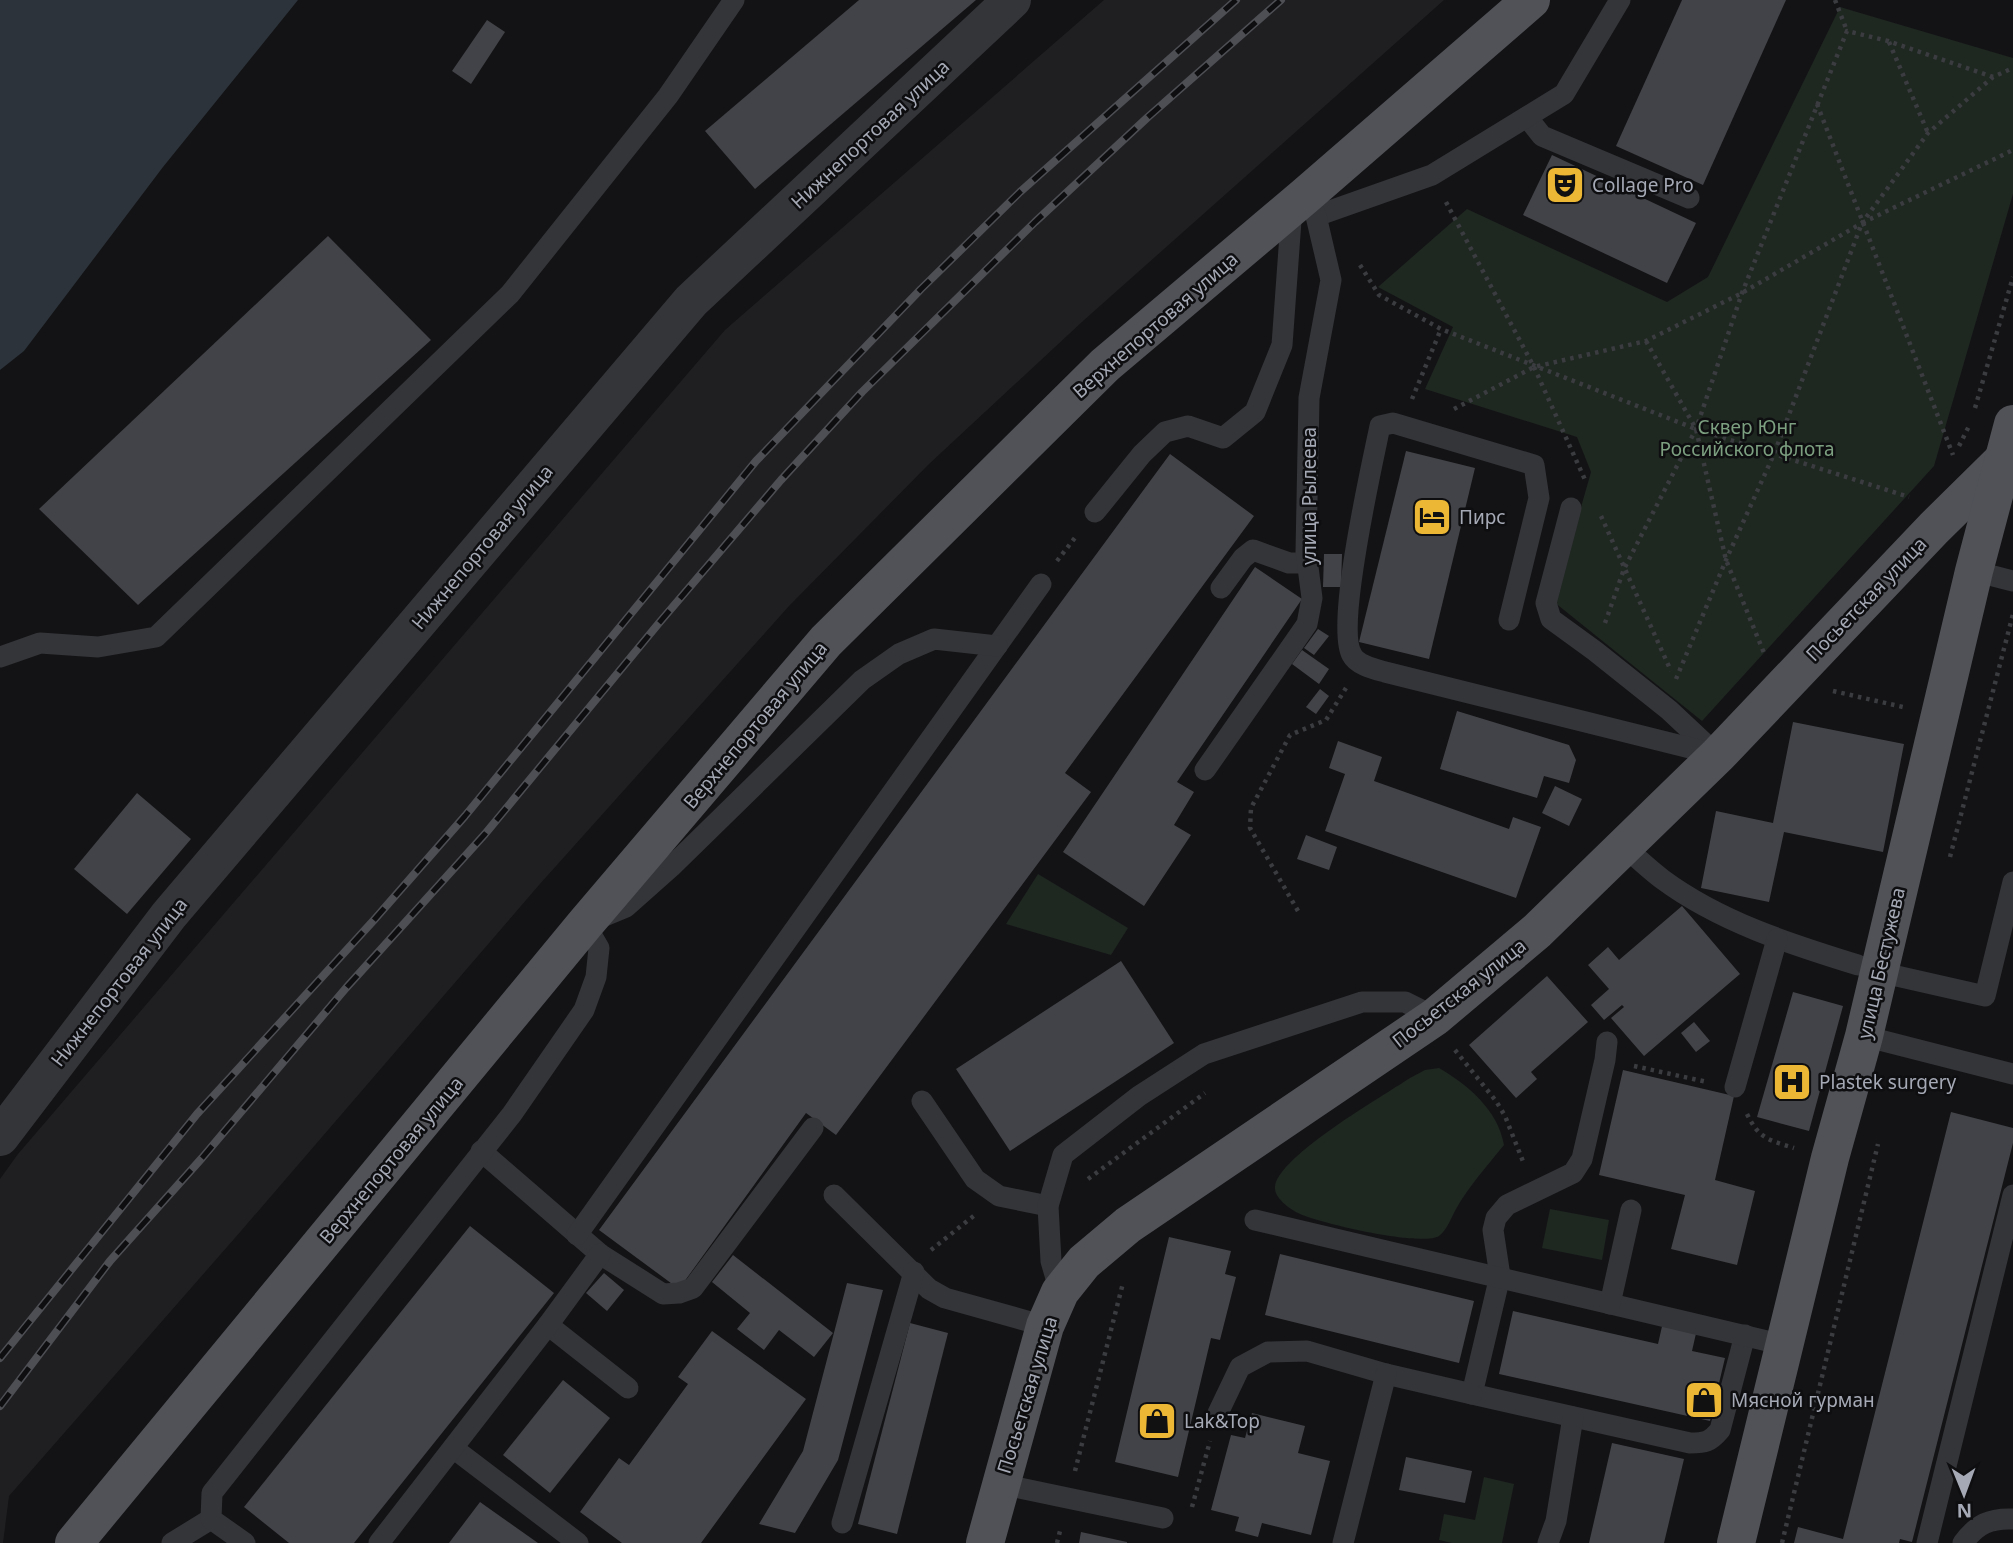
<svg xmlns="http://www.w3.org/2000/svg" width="2013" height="1543" font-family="'Noto Sans',sans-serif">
	<rect width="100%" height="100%" fill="#131315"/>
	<path fill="#1f1f22" d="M1104,0H1444L1083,321L929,464L789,606L539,885L241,1231L9,1496L3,1543H0V1179L18,1154L725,330Z"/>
	<g fill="#1f2721">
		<path d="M1840,7L2013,58V194L1934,466L1702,721L1554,602L1591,472L1577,437L1425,389L1453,327L1378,287L1467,209L1667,302L1708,277Z"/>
		<path d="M1038,874L1128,928L1111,955L1006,924Z"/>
		<path d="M1439,1068C1468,1085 1498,1110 1504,1145C1487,1166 1469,1186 1456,1209C1451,1218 1447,1230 1439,1236C1421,1247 1318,1223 1298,1213C1290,1209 1274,1198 1275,1187C1277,1157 1383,1096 1410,1078L1425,1070Z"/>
		<path d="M1550,1209L1609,1220L1602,1260L1542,1248Z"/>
		<path d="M1484,1477L1514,1484L1502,1543H1452L1439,1540L1444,1514L1475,1520Z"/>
	</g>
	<path fill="#2c333a" d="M0,0H298L163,167L24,351L0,370Z"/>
	<g fill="#424348">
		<path d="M859,0H976L755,189L705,131Z"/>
		<path d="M1682,0H1786L1703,185L1616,146Z"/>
		<path d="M487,20L505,32L471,84L452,71Z"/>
		<path d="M1552,155L1696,223L1667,283L1523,215Z"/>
		<path d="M328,236L431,340L138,605L39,509Z"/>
		<path d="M1406,451L1475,468L1429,659L1359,642Z"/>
		<path d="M1170,454L1254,516L1065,773L1091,792L836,1135L806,1113L679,1289L599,1230Z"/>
		<path d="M1324,554H1342L1341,587H1323Z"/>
		<path d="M1255,567L1302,599L1177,782L1194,792L1174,825L1191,835L1144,906L1063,852Z"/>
		<path d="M1318,629L1329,636L1314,655L1304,648Z"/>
		<path d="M1302,650L1329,669L1319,684L1292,664Z"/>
		<path d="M1320,689L1329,696L1316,714L1306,707Z"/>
		<path d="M1457,711L1569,745L1576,760L1569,783L1544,776L1537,798L1440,769Z"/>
		<path d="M1793,722L1904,744L1883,852L1784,832L1769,902L1701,888L1716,811L1773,823Z"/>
		<path d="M1338,741L1382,757L1374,781L1509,829L1513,817L1541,827L1516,898L1325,831L1345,774L1329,768Z"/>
		<path d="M1555,786L1582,799L1569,826L1542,813Z"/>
		<path d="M137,793L191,839L127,914L74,869Z"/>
		<path d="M1306,835L1337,847L1329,870L1297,859Z"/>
		<path d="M1682,906L1740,974L1644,1056L1611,1018L1624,1007L1622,1005L1604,1020L1591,1005L1609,989L1588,965L1608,947L1619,960Z"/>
		<path d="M1121,961L1174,1043L1010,1151L956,1069Z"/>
		<path d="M1547,976L1588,1022L1531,1072L1537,1079L1516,1098L1469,1045Z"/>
		<path d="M1793,992L1843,1006L1809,1131L1757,1117Z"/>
		<path d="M1694,1022L1710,1041L1696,1052L1681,1033Z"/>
		<path d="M1623,1070L1734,1096L1715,1180L1755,1191L1737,1265L1671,1249L1685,1195L1599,1175Z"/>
		<path d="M1951,1112L2013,1128V1143L1912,1542L1900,1539L1899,1543H1794L1798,1527L1843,1539Z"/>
		<path d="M470,1226L554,1293L354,1543H289L244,1507Z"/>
		<path d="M1169,1237L1231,1251L1225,1274L1236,1277L1220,1340L1211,1338L1178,1477L1115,1462Z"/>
		<path d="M1280,1254L1474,1301L1459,1363L1265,1315Z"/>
		<path d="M733,1255L833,1333L814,1357L779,1330L764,1350L737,1329L750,1313L712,1282Z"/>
		<path d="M604,1273L624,1290L607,1311L586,1293Z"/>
		<path d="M847,1283L883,1290L838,1460L795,1533L759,1524L803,1451Z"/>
		<path d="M1513,1311L1658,1344L1663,1322L1697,1329L1692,1351L1725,1358L1710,1421L1499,1374Z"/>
		<path d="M910,1323L948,1333L897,1534L858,1524Z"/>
		<path d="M712,1331L806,1399L701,1543H622L580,1512L619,1458L629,1465L688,1384L678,1377Z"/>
		<path d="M563,1380L610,1418L550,1493L503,1455Z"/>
		<path d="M1252,1413L1305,1426L1298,1453L1330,1461L1311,1535L1262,1523L1258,1537L1235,1531L1239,1517L1211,1510L1231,1435L1245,1438Z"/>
		<path d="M1612,1443L1684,1459L1664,1543H1589Z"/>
		<path d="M1406,1457L1472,1471L1465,1503L1399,1490Z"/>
		<path d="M480,1502L538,1543H449Z"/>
		<path d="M1081,1532L1127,1542V1543H1079Z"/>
	</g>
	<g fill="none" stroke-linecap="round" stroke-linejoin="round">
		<g stroke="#3a3c40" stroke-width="4.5" stroke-dasharray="3.5 5" stroke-linecap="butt">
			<path d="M1835,0L1847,31"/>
			<path d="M1889,42L1928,133"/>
			<path d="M1817,104L1953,455"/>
			<path d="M1446,202L1534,367L1586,482"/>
			<path d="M1360,265L1379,295L1441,329L1696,429L1909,497"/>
			<path d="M1646,341L1696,429L1726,560L1764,653"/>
			<path d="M1412,399L1441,329"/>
			<path d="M1975,408L2013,277"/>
			<path d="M1454,409L1534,367L1646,341L1742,293L1862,223L1928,133L1993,77L2013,68"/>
			<path d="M1959,446L1969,426"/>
			<path d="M1601,516L1671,671"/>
			<path d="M1057,561L1077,535"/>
			<path d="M1605,623L1624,569L1696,429L1742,293L1847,31L1888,41L1993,77"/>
			<path d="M1676,679L1726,560L1774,454L1862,223L2013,150"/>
			<path d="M1833,691L1903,707"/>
			<path d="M1950,857L2013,614"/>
			<path d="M1298,911L1250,828L1251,808L1290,735L1326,720L1346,688"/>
			<path d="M1455,1050L1496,1101L1505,1116L1524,1164"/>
			<path d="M1634,1066L1707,1082"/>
			<path d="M1747,1114C1759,1139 1769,1140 1794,1148"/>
			<path d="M1088,1179L1205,1093"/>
			<path d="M931,1250L976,1214"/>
			<path d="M1075,1471L1123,1283"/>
			<path d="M1192,1507L1210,1441"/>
			<path d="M1057,1543L1061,1527"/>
			<path d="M1782,1543L1878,1144"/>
		</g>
		<g stroke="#343539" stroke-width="21">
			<path d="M1527,117L1542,136L1689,198"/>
			<path d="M1316,216L1432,175L1564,94L1620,0"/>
			<path d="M1571,508L1546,603L1551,619L1595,651L1669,710L1716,754"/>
			<path d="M1095,512L1142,454L1165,432L1188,426L1223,438L1255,412L1282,345L1292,207"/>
			<path d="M1974,571L2013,581"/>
			<path d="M1221,588L1243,558L1253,550L1289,563H1308"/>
			<path d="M1509,620L1539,498L1534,465L1393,423L1380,426C1372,465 1335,627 1352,655C1357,665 1374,669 1385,672L1718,755"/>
			<path d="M0,657L40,643L98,647L156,637L510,294L668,96L734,0"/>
			<path d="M1205,770L1307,624L1312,598L1306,552L1309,398L1331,280L1316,216L1305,196"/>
			<path d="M1625,847C1637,858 1649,869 1662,879C1720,922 1790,944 1858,965"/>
			<path d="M1879,972L1985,996L2013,882"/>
			<path d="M1864,1036L2013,1074"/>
			<path d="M1607,1042L1605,1060L1582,1159L1573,1173L1507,1205L1496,1218L1493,1230L1500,1276L1472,1394L1690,1443C1705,1443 1710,1442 1720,1430L1745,1335"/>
			<path d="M1735,1087L1777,939"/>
			<path d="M922,1101L975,1179L999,1196L1048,1206"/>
			<path d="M481,1151L600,1254L663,1294L679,1293L693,1288L813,1128"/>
			<path d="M834,1195L929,1289L945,1298L1045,1326"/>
			<path d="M1255,1220L1784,1345"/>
			<path d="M577,1235L1041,584"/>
			<path d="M1060,1292L1051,1261L1048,1206L1063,1155L1139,1096L1204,1054L1362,1002H1405L1435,1017"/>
			<path d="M1610,1304L1631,1210"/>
			<path d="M548,1325L628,1388"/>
			<path d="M1218,1413L1240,1367L1268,1352L1307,1351L1386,1374L1472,1394"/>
			<path d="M453,1448L578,1543"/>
			<path d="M1001,1484L1163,1518"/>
			<path d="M842,1523L914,1272"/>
			<path d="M172,1543L211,1519"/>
			<path d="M245,1543L211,1519L212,1493L512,1114L584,1010L596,977L599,948L585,924L626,907L671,867L862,680L899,654L934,639L997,646"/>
			<path d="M379,1543L548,1325L600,1254"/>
			<path d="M1343,1543L1386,1374"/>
			<path d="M1548,1543L1556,1521L1573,1417"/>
			<path d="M1927,1543L2013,1195"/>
			<path d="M1963,1543C1977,1524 1990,1518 2013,1519"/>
		</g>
		<path stroke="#343539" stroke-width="38" d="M0,1137L169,915L691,301L1012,0"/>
		<g stroke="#505258" stroke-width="38">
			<path d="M74,1543L585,924L826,641L1105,365L1305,196L1531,0"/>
			<path d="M985,1543L1045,1326L1060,1292L1084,1262L1128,1225L1435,1017L1537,931L1718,755L1934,528L2003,460"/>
			<path d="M1736,1543L1830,1158L1864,1036L1974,571L2013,424"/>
		</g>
		<g stroke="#4d4f54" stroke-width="8">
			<g id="rail">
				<path d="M0,1358L197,1114L374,920L465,816L756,461L921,289L1020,192L1236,0"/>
				<path d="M0,1406L110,1261L202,1158L346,988L485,834L659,623L781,480L862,392L1035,222L1148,117L1281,0"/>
			</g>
		</g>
		<use href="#rail" stroke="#0e0e10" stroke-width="5" stroke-dasharray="16" stroke-linecap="butt"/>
	</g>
	<defs>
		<g id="theatre-square" transform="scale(2.0125)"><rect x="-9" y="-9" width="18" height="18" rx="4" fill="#ebb734" stroke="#0e0e10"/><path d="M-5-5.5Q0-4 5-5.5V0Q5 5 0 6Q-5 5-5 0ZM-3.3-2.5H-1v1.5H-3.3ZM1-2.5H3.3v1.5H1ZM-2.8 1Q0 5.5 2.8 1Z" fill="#111"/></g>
		<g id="hotel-square" transform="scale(2.0125)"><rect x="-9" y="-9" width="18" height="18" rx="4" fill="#ebb734" stroke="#0e0e10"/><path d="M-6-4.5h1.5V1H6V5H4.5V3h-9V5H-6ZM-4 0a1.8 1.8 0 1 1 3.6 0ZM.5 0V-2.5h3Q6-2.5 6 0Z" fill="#111"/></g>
		<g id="hospital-square" transform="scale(2.0125)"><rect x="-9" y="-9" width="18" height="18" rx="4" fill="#ebb734" stroke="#0e0e10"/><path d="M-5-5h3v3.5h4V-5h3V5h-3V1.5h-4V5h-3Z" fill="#111"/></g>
		<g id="shop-square" transform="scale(2.0125)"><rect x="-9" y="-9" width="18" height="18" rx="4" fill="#ebb734" stroke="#0e0e10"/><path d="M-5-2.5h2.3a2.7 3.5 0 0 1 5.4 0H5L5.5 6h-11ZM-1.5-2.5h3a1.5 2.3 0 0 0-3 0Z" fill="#111"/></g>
	</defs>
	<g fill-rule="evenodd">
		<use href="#theatre-square" x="1565" y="185"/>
		<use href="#hotel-square" x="1432" y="517"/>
		<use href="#hospital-square" x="1792" y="1082"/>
		<use href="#shop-square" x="1704" y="1400"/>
		<use href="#shop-square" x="1157" y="1421"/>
	</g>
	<g text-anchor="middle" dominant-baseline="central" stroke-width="5" stroke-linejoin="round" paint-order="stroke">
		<g font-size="19" fill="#a5a9b5" stroke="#0e0e10">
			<text transform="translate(870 134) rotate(-43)">Нижнепортовая улица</text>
			<text transform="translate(1155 325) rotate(-41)">Верхнепортовая улица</text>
			<text transform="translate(1309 496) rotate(-90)">улица Рылеева</text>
			<text transform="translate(482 547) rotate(-50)">Нижнепортовая улица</text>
			<text transform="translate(1866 599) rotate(-46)">Посьетская улица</text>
			<text transform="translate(755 725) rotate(-50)">Верхнепортовая улица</text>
			<text transform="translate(1881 963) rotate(-77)">улица Бестужева</text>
			<text transform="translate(119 982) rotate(-52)">Нижнепортовая улица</text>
			<text transform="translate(1459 993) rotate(-38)">Посьетская улица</text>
			<text transform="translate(391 1160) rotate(-50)">Верхнепортовая улица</text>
			<text transform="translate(1027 1395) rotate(-73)">Посьетская улица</text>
		</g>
		<g font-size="19" fill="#a5a9b5" stroke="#0e0e10" text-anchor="start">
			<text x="1592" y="185">Collage Pro</text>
			<text x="1459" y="517">Пирс</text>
			<text x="1819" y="1082">Plastek surgery</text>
			<text x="1731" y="1400">Мясной гурман</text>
			<text x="1184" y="1421">Lak&amp;Top</text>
		</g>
		<g font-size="19" fill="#7c9f80" stroke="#0e0e10">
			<text x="1747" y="427">Сквер Юнг<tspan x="1747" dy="22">Российского флота</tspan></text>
		</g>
	</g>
	<g transform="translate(1964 1494) rotate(179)" stroke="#0e0e10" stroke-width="5" paint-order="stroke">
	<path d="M0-5L12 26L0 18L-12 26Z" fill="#a5a9b5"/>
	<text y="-10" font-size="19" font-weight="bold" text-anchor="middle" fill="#a5a9b5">N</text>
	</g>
</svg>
